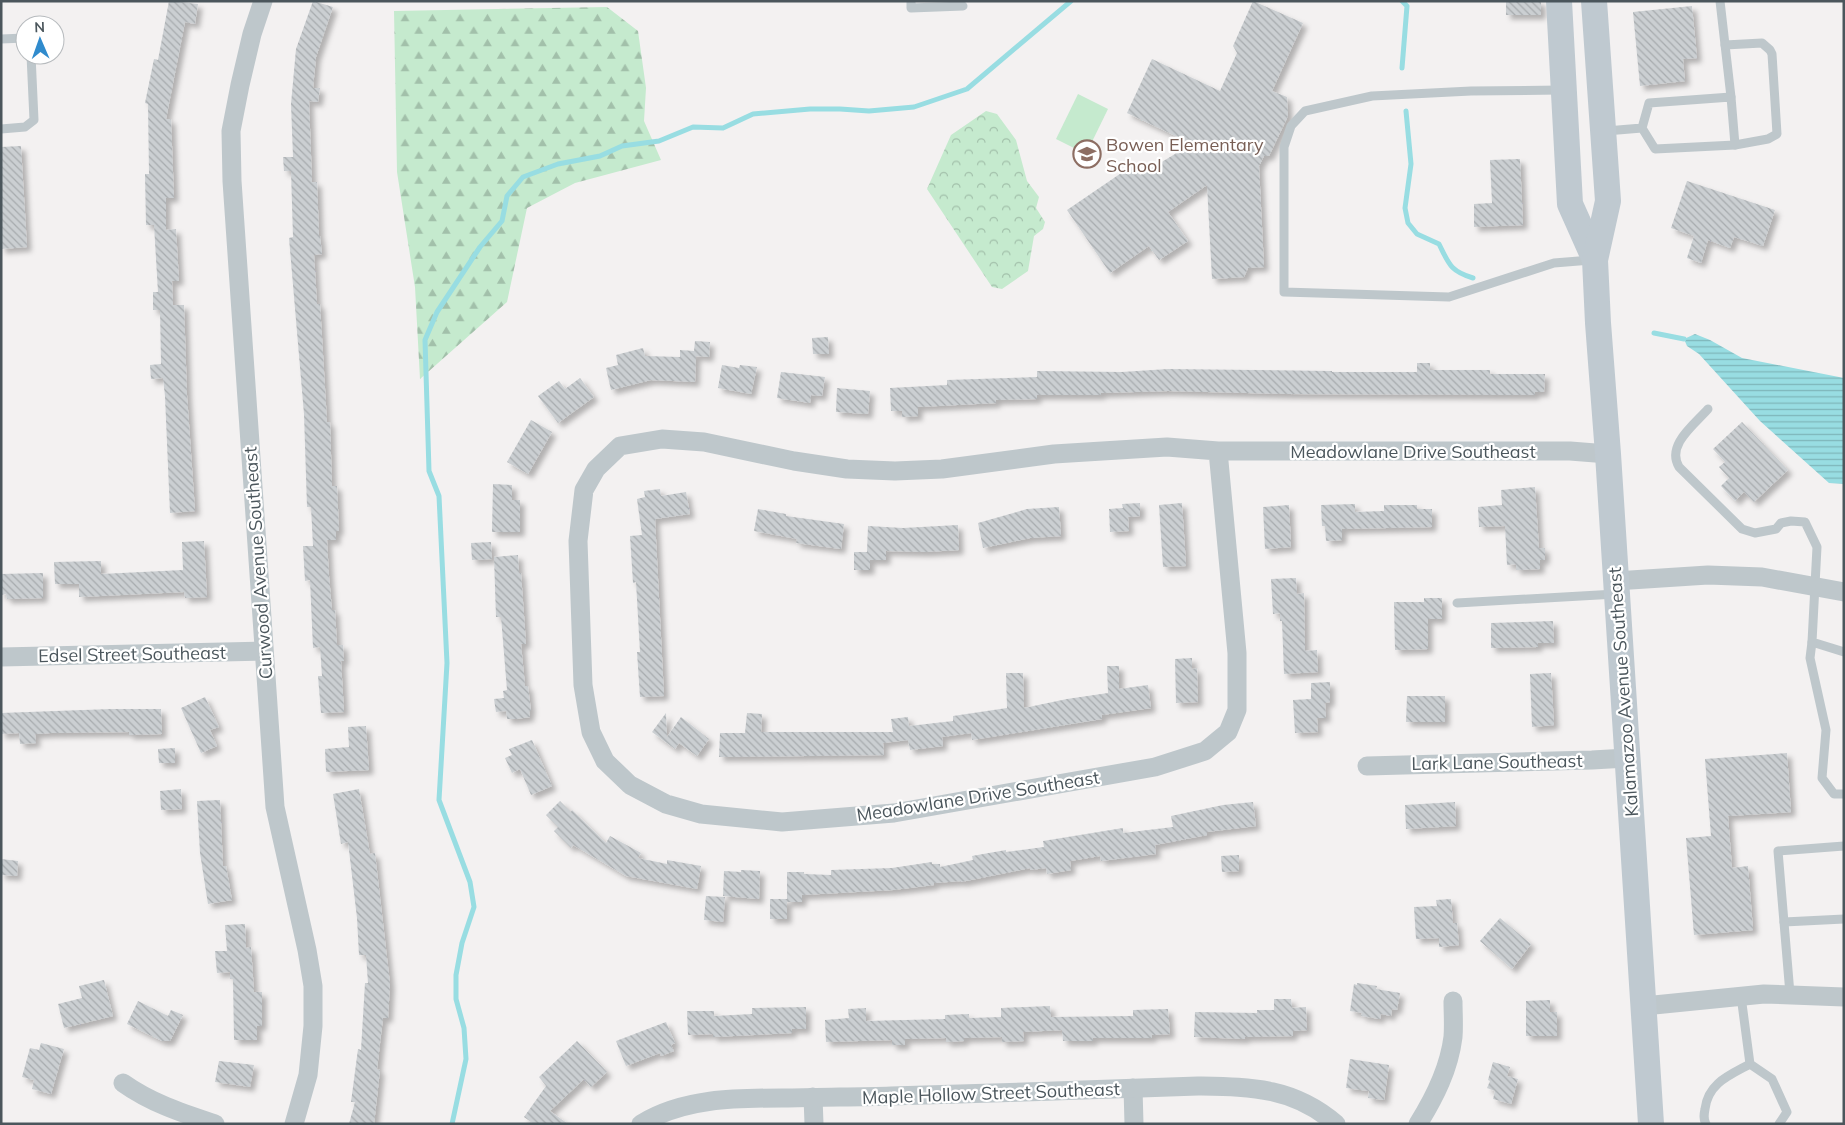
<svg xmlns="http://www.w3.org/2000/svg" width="1845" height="1125" font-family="Mulish,sans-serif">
	<defs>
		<pattern id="forest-firs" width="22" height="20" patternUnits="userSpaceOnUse" patternTransform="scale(1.25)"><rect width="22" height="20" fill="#c5eace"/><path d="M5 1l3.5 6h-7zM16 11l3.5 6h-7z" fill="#a2c0aa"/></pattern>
		<pattern id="park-crowns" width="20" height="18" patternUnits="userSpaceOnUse" patternTransform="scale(1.25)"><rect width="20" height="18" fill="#c5eace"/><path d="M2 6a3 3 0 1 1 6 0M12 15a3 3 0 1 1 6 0" fill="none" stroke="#a2c0aa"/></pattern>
		<pattern id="water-rules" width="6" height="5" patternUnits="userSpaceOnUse" patternTransform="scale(1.25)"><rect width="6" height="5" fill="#98dde2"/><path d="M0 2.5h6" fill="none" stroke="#7eb6ba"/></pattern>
		<pattern id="building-back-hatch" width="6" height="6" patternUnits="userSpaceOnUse" patternTransform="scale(1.25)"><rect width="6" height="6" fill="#cbcfd2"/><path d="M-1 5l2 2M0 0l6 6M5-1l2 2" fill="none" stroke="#a7abae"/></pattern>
		<filter id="shadow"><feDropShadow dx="4.5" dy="4.5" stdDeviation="2.5" flood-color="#0004"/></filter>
	</defs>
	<rect width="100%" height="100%" fill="#f3f1f1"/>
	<path fill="#c5eace" d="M1078,94L1108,109L1086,154L1056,139Z"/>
	<path fill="url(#forest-firs)" d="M607,7L638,31L646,88L644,121L661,160L575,183L527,208L507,302L420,379L415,287L397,172L394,11Z"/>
	<path fill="url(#park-crowns)" d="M986,111L997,114L1016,140L1027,181L1039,197L1036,208L1045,222L1043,229L1034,236L1028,271L1002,289L992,287L927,189L951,135Z"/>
	<path fill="url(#water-rules)" d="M1695,334L1710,340L1742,358L1844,378V484L1829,483L1760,421L1699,354L1687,346L1684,339Z"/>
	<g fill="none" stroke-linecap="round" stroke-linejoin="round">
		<g stroke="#98dde2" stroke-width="5">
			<path d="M1402,1L1407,6L1402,68"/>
			<path d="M1406,111L1411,164L1405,208L1408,223L1417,234L1439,244C1449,264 1450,271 1473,278"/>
			<path d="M1654,333L1684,339"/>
			<path d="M452,1124L466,1059L464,1028L456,999V975L462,943L474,907L470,882L439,800L447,663L439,496L429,471L425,340L437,312L480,247L502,221L507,196L523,177L558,164L600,156L622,146L659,141L693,127L723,128L753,114L810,109H840L869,111L914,107L967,89L1071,1"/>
		</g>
	</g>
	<g fill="url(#building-back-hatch)" filter="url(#shadow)">
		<path d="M169,1L198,4L195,24L185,22L166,119H171L174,198H166V230L176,229L179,281H172L173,305H184L187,395L195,511L170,513L165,396L163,378L151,379L150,365L161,364L160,310H153V292H158L154,225H146L145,174H149L148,104L145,103L154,59L158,60Z"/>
		<path d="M313,1L333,7L316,57L313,88H320L318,102L309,101L312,182H317L319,236H320L322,254L314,255L317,304H320L327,422H330L332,486H337L339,531H336V540H327L329,576L332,610H335L337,645H343L344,661H341L344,712L321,713L318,676H322L320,647L313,648L310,580L305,581L303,546H313L311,507H307L304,414L289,238L293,237L291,171H284L283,157H293L291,104L296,49Z"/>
		<path d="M1253,1L1303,23L1272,91L1287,97L1288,116L1269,156H1264L1259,166L1264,267L1248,268L1244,277L1212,279L1207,185L1168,212L1188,241L1159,260L1149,246L1110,273L1067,210L1133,165L1140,175L1175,154L1182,139L1127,113L1152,59L1220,91L1237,53L1233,46Z"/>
		<rect x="1506" y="1" width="35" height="14"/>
		<path d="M1692,6L1697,58L1683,59L1685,81L1640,86L1633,12Z"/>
		<path d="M21,146L27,247L1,249V147Z"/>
		<path d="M1520,159L1523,225L1474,227V204L1492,203L1490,160Z"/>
		<path d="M1687,181L1775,210L1763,246L1734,237L1730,248L1708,240L1701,263L1687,258L1694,236L1671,228Z"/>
		<path d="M828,337L829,354H813L812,338Z"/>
		<path d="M695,341L710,342L709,357L696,356L695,382L651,380L611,390L606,368L618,365L616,355L643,348L645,356L680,357V350L694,351Z"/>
		<path d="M1417,363H1430V370H1490V374H1545L1544,392H1535V395H1501L1290,394L1168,391L1101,393V395H1037V399L996,400V403L918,407V416L902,417V411H891L890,388L947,385V380L1037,377V371L1122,372L1168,369L1332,371V372H1417Z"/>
		<path d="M722,365L739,368L740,365L757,367L751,394L718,388Z"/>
		<path d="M781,372L825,377L822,396L811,395L810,403L777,398Z"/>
		<path d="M580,378L594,397L558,423L538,396L559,381L565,389Z"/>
		<path d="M837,388L870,391L868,414L836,412Z"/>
		<path d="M531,420L552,432L528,474L507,462Z"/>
		<path d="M1742,422L1788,470L1754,502L1744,492L1735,501L1721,486L1729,478L1719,467L1725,462L1713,449Z"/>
		<path d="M493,484L512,485V500H520V532H492Z"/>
		<path d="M1535,487L1539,548H1545V560H1540V569L1516,570V564L1507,565L1505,526L1479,527L1478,507L1502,505L1501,490Z"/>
		<path d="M660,489L661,496L686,492L690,514L655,519L664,696L640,697L637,652H640L636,582L633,583L630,536L642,535L637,499L645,497L644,491Z"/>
		<path d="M1140,503V516L1128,517L1129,531L1110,532L1109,509L1123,508L1122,504Z"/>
		<path d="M1182,503L1186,566L1163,567L1159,505Z"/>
		<path d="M1355,504V512L1384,511V505H1417V509H1432V527L1342,529V540L1326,541L1325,526H1322L1321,505Z"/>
		<path d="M1289,505L1291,547L1265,549L1263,507Z"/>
		<path d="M1059,507L1061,536L1030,538L983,548L978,523L1027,509Z"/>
		<path d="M758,509L786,514V516L844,524L841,549L796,543L797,539L754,531Z"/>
		<path d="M958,525L959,550L925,552L886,551V560H870V570H854V552H867L868,526L903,528Z"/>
		<path d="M204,541L207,597L185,598L184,592L79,597V584H55L54,562L101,561V574L183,570L182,542Z"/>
		<path d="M491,542L492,559L472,560L471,543Z"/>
		<path d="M518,555L519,573H521L526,644H521L525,686H528L531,711H529L530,717L516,719H507L506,711L496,712L494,699L504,698L503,691L507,690L501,617H496L494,557Z"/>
		<path d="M43,573V598L7,599L6,594L1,595V574Z"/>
		<path d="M1296,578L1297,594L1304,593L1305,651L1317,650L1318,672L1284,674L1282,621H1280V613L1273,614L1271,579Z"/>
		<path d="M1424,598H1442V619H1428V649L1395,650L1394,602H1424Z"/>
		<path d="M1553,621L1554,643H1538V647L1491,648V623Z"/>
		<path d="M1192,658V669L1197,668L1198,702L1176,703L1175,659Z"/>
		<path d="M1107,666H1119V689L1148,685L1151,708L1102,715V719L972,740L971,733L942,737L943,746L910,750L908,740L883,743L884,755L719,757L720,733H745L747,713L762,714L761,732H893L891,719L908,717L909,726L953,721V716L1007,708L1006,673H1023L1024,708L1067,699L1108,693Z"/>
		<path d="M1551,673L1554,725L1532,727L1530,674Z"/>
		<path d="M1330,682V702L1325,703L1326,718H1317L1318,732L1295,733L1293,700L1311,699V683Z"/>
		<path d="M1407,696H1445V722H1406Z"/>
		<path d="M205,697L219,727L210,730L217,746L201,753L181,708Z"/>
		<path d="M111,709H161L162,734L129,735V732L50,733L35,734L36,743L20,744L19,733L1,734V713Z"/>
		<path d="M666,713L667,737L681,717L709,739L697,756L679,743L675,749L652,732Z"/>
		<path d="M366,726L369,770L326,772L325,749L349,747L348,727Z"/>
		<path d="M532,740L552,786L531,795L520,769L512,773L505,758L512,755L509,749Z"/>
		<path d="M175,748V763H159L158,749Z"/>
		<path d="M1787,753L1791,812L1728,816L1732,868L1748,866L1753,930L1694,935L1686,838L1711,836L1705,759Z"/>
		<path d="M181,789L182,809L161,810L160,791Z"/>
		<path d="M359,789L370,854L375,853L390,984L388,1018H383L377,1069L380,1070L374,1124H349L355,1102H351L358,1049L361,1050L365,983H368L366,955H359L357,918L348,842L341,844L333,794Z"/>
		<path d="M220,800L223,866H226L232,900L208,904L200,853L197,801Z"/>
		<path d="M560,801L571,812L572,810L606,843L610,836L641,853L638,858L667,864V860L701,866L697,889L626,876L573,845L571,848L554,831L558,827L546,815Z"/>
		<path d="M1253,802L1256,826L1207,832V835L1155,845L1156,854L1101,861L1100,856L1070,861L1071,870L1047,874L1046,868L1030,870V868L961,882V881L934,883V885L893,890L802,895V902H787V919H770V899H787V872H804V874L831,875V870L892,868L932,862V864H940V867L973,860L972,856L1006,850V852L1044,847L1043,841L1123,828V833L1173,827L1171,816L1223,805Z"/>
		<path d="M1455,802L1456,826L1406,829L1405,805Z"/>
		<path d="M1239,855V871L1222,872L1221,856Z"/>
		<path d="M1,859L18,861L17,876L1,875Z"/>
		<path d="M741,870L760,871L759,899L723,896L724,871L741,872Z"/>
		<path d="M706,896L725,897L723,922L704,920Z"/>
		<path d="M1451,899L1453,923H1457L1459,945L1439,947V938L1416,939L1414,907L1437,906L1436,900Z"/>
		<path d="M1500,918L1531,944L1512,969L1480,941Z"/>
		<path d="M245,924L246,948L251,947L254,992H262V1026H257V1040H234L233,979H230V972L217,973L215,951H227L225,925Z"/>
		<path d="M104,980L113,1016L64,1028L58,1004L82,998L79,986Z"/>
		<path d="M1357,983L1377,986L1376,989L1400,993L1397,1010L1392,1009L1391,1016L1381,1014L1380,1019L1361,1016L1362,1013L1350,1011L1354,984L1357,985Z"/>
		<path d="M1274,999H1291L1292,1008L1306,1007L1307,1030L1293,1031V1036L1245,1037V1039L1194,1037L1195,1012L1257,1013V1010H1274Z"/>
		<path d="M1550,1000V1012H1557V1036H1526V1001Z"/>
		<path d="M138,1001L168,1016L171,1010L183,1015L170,1041H162L127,1024Z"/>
		<path d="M1050,1006L1051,1017L1133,1016V1010L1168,1009L1170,1034L1152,1035V1038H1093V1041H1063L1062,1030L1023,1032L1024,1041L1002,1042V1037L964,1038V1041L946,1042V1038L905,1039V1045H892V1040L826,1042L825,1020L849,1018L848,1009L866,1008V1021L945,1019V1015L969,1014V1018L1001,1017V1008Z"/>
		<path d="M806,1007V1029H792V1033L713,1037V1034L688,1035L687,1011H714V1016L752,1014V1008Z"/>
		<path d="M666,1022L675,1043L671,1045L674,1051L661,1056L660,1053L626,1066L616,1041Z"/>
		<path d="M577,1041L607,1072L591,1087L584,1079L550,1111L568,1124H534L524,1117L546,1086L539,1077Z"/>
		<path d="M41,1043L64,1049L51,1094L32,1089L34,1080L22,1077L30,1048L39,1050Z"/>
		<path d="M1350,1059L1389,1065L1384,1100L1368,1098L1369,1091L1346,1088Z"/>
		<path d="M219,1061L254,1065L250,1087L215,1082Z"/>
		<path d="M1493,1062L1510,1067L1507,1076L1518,1079L1511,1104L1493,1099L1495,1091L1487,1088L1490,1081L1488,1080Z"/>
	</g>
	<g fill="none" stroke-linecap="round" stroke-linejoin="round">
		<g stroke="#bec7cb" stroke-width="9">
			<path d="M911,1V8L963,6"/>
			<path d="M1720,1L1731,97"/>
			<path d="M1,39L25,38"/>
			<path d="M1725,45L1762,43L1770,50L1772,54L1777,134L1768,139L1735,145"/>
			<path d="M1561,90L1471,91L1372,96L1305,111L1291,126L1284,147V292L1449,297L1554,263L1591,260"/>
			<path d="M1,129L25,127L34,120L31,55"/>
			<path d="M1606,131L1642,128L1649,103L1731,97L1735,145L1655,149L1642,128"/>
			<path d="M1708,409C1694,425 1666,445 1679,467L1742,529L1755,533L1776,529L1781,523L1791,521L1805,522L1817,547L1812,642L1844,652"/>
			<path d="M1457,603L1616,594"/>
			<path d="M1812,642L1810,658L1826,730L1822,778L1834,794H1844"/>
			<path d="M1784,922L1844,919"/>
			<path d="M1790,994L1778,851L1844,846"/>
			<path d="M1741,996L1750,1064L1772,1079L1787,1112L1779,1124"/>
			<path d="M1706,1124C1703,1119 1704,1114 1705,1109C1708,1083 1730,1075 1750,1064"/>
		</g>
		<g stroke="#bec7cb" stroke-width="19">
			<path d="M263,1L252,34L240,85L231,131L232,181L275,807L307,950L313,986V1026L308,1075L294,1124"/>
			<path d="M1218,451L1237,653V710L1228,732L1205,751L1155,767L894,813L782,822L701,814L666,804L630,785L605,761L591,732L583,685L578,541L584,490L596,469L620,446L662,439L704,442L794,461L847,469L895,471L942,469L1054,454L1167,447L1218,451H1570L1608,454"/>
			<path d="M1615,581L1708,575L1762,577L1844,592"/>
			<path d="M1,657L263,651"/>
			<path d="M1367,766L1592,760L1627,758"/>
			<path d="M1644,1006L1764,994L1844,997"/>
			<path d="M123,1083C151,1103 182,1113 215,1124"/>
			<path d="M1133,1088L1134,1124"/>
			<path d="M813,1097L814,1124"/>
			<path d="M641,1124C685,1097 739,1098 788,1098C823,1097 857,1097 891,1096C993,1093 1096,1090 1198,1086C1251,1087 1293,1087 1336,1124"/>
			<path d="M1418,1124C1435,1097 1449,1069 1453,1037C1454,1025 1453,1013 1453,1001"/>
		</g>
		<g stroke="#bfc9d0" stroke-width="26">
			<path d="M1559,1L1570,204L1595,260"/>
			<path d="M1594,1L1608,201L1595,260L1598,323L1608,454L1651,1124"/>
		</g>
	</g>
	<defs>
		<g id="school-ring" transform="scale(1.4375)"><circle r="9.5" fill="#fff" stroke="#8d6e63" stroke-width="1.5"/><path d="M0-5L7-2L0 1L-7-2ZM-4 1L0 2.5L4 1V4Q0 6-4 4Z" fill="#8d6e63"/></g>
	</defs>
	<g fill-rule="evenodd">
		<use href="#school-ring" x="1087" y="154"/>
	</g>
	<g text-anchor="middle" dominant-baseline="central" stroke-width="4.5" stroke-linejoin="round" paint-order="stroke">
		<g font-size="18" fill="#785e54" stroke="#fff" text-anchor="start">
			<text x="1106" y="144">Bowen Elementary<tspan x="1106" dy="21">School</tspan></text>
		</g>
		<g font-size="18" fill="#4b565c" stroke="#fff">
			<text x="1413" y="451">Meadowlane Drive Southeast</text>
			<text transform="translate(258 563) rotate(-94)">Curwood Avenue Southeast</text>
			<text transform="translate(132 654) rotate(-1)">Edsel Street Southeast</text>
			<text transform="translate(1623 692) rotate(-94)">Kalamazoo Avenue Southeast</text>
			<text transform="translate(1497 762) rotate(-1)">Lark Lane Southeast</text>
			<text transform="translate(978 796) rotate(-9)">Meadowlane Drive Southeast</text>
			<text transform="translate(991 1093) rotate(-2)">Maple Hollow Street Southeast</text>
		</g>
	</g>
	<rect width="1845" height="1125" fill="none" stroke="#4b565c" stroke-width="5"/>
	<g transform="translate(40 40) rotate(358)"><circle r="24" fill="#ffffff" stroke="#b7bbbe"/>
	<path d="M0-4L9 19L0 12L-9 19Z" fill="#308bcd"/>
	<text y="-8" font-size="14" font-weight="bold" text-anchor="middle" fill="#4b565c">N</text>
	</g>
</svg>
